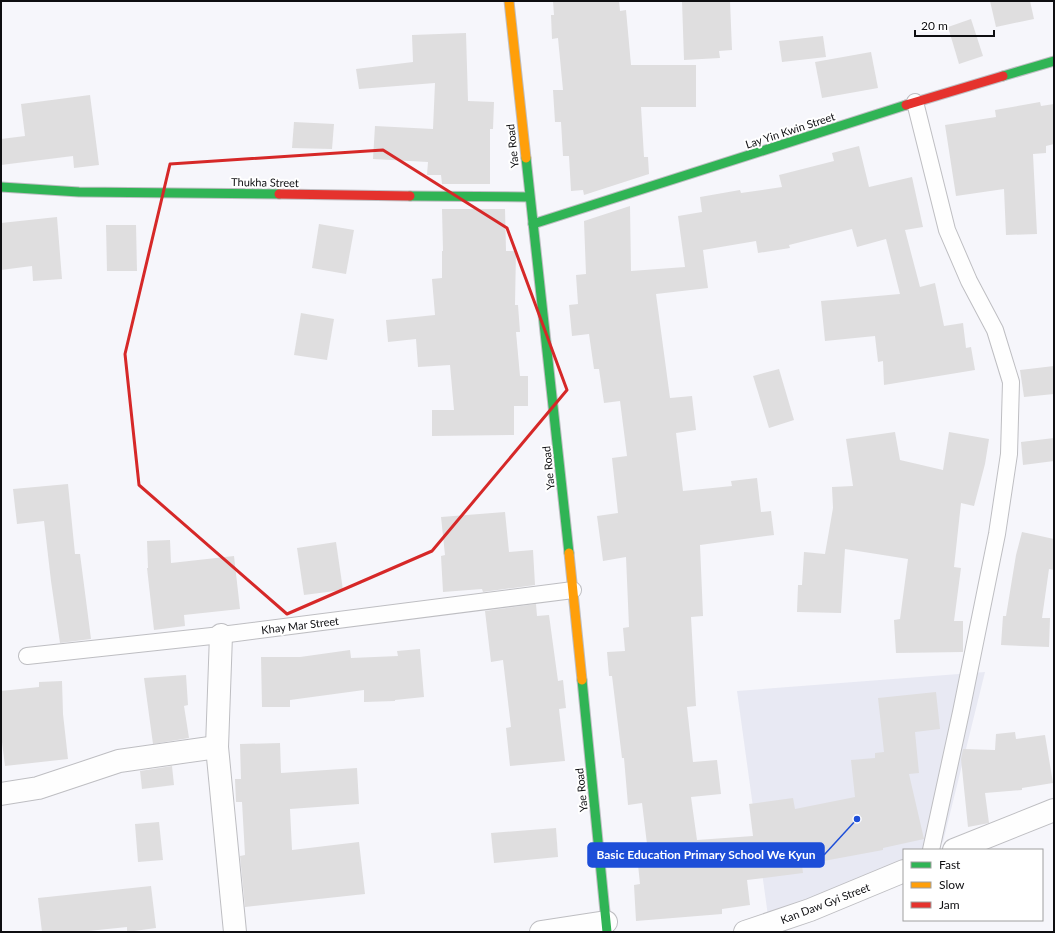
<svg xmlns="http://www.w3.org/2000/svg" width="1055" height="933" font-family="Lato,sans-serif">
	<rect width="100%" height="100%" fill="#f6f6fb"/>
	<path fill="#e8e9f3" d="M985,672L943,842L925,850H904V859L768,916L737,691Z"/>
	<g fill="#dfdedf">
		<path d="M553,1H619L620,11L626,10L631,65H696V107H641L644,157H648L649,174L584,195L583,190L571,191L569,156H563L561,122H555L553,90H563L558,38L552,39L551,15H554Z"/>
		<path d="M682,1H730L732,50L719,51L720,58L684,60Z"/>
		<path d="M990,1H1030L1034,19L996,27Z"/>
		<path d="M971,19L983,56L959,64L948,27Z"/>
		<path d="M466,33L468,101L494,102L493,129H490V184H442L441,175H427L428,162L373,159L375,126L433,129L435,83L359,89L356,69L413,62L412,35Z"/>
		<path d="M823,36L826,57L782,62L779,41Z"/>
		<path d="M871,52L878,88L822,98L815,62Z"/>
		<path d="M90,95L99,165L74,168L73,156L1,165V139L25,136L21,104Z"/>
		<path d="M1040,102L1041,106L1054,104V144L1046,146V153L1033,154L1037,234L1006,235L1004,189L956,196L945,125L996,117L995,110Z"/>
		<path d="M294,122L334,124L332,149L292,148Z"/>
		<path d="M859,146L869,187L912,177L923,227L905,230L920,287L935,283L944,326L963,323L966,348L971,347L975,370L884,385L883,361L878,362L875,336L825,341L821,301L900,294L886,239L857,247L852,229L789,245L790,248L758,253L756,241L703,250L708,288L656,294L670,398L692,396L696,430L676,433L683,491L732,486L731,481L757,478L761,512L771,511L774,535L700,545L703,616L691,617L696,706L687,707L693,762L717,760L721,794L691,797L697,840L753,836L749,804L793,798L795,809L855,797L851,760L875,758V753L884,752L878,698L936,692L940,729L915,732L919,773L909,774L924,839L883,848V850L802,865L803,873L747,880L750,905L722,909V914L636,921L634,885L640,884L636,845L647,844L642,803L628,805L624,758H622L612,676H609L607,652L625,651L623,628L629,627L626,557L603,561L597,516L618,513L612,458L627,456L620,401L604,403L599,369H594L589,334L572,336L569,305L578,304L576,275L586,274L584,221L630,206L631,271L685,267L678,216L702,212L700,197L740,190L741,193L782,187L779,175L834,161L832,153Z"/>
		<path d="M442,209H505L506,251H516L515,305H518L520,332H516L520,376H528V406H514V435L432,436V410H454L450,365L418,367L416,339L388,342L386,320L435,315L432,279L442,278V251H443Z"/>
		<path d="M57,217L62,279L33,281L32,266L1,270V223Z"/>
		<path d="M319,224L354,230L346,274L312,268Z"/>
		<path d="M106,225H136L137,271H107Z"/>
		<path d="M301,313L334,319L327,360L294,355Z"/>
		<path d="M1054,366V394L1024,397L1020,370Z"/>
		<path d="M779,369L794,420L769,428L753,376Z"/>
		<path d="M895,432L900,460L943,470L949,432L989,439L985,464L974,506L961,503L954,567L961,568L954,621H963V652L896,653L894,620L900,619L908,559L845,549L841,613L797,612L798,585H802L804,552L825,554L833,508L832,487L853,486L846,439Z"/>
		<path d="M1054,438V461L1023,465L1021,442Z"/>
		<path d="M68,484L75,554H80L91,639L60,643L51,581L44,521L17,524L13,489Z"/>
		<path d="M505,512L509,552L533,550L535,585L483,592L482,589L443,592L441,556L445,555L441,517Z"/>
		<path d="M1022,532L1054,539V570L1049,569L1042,618H1050L1049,647L1001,645L1003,616H1006L1016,555Z"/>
		<path d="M170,540L171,563L234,556L240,609L184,615L185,626L154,630L147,568H148L147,541Z"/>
		<path d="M336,542L343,590L304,595L297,548Z"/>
		<path d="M536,604L537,616L549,615L558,681L563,680L566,708L559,709L565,761L510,766L506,728L511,727L503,660L491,662L485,611Z"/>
		<path d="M420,649L424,697L395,700V701L364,702V690L290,700V707H262L261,657H300L350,650L351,658L398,656L397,651Z"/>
		<path d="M186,675L188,705L184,706L189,738L153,744L144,678Z"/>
		<path d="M62,681L63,714L68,759L5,766L1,734V691L39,687V682Z"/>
		<path d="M1015,732L1016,739L1045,735L1053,783L1022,788V790L985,793L989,823L968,827L961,759L963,749L995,750L996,734Z"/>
		<path d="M280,743L281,773L357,768L359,804L290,809L292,850L359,842L365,894L245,907L240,856L245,855L242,802H236L235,779H241L240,744Z"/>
		<path d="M172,766L174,785L142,789L140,771Z"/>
		<path d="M159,822L163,860L138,862L135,824Z"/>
		<path d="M556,828L558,857L494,863L491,833Z"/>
		<path d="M151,886L156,928L127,932V927L79,932H42L38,898Z"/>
	</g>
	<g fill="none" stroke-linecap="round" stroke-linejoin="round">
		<g stroke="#bebec2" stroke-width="18">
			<g id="lane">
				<path d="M915,102L947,230L969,281L995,330L1011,382L1009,454L997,534L961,712L931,850"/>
				<path d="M27,656L221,635L573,590"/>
			</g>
		</g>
		<g stroke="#bebec2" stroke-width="24">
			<g id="street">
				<path d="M221,635L217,747L235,932"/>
				<path d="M1,794L38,788L119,761L217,747"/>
				<path d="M954,850L1054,810"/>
				<path d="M541,932L606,922"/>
				<path d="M745,932L810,910L904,871"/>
			</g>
		</g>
		<g stroke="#bebec2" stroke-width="11">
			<g id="fast">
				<path d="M1003,76L1054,61"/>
				<path d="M526,158L569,553"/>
				<path d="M1,187L79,192L279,194"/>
				<path d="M410,196L529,197"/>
				<path d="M533,224L906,105"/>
				<path d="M582,680L607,932"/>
			</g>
		</g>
		<g stroke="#bebec2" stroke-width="11">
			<g id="slow">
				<path d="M509,1L526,158"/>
				<path d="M569,553L582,680"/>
			</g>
		</g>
		<g stroke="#bebec2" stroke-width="11">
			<g id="jam">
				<path d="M906,105L1003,76"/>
				<path d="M279,194L410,196"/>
			</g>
		</g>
		<use href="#lane" stroke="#fefefe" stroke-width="16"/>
		<use href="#street" stroke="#fefefe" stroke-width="22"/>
		<use href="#fast" stroke="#30b455" stroke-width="9"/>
		<use href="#slow" stroke="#ff9f0a" stroke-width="9"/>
		<use href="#jam" stroke="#e5322d" stroke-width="9"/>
	</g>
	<path fill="none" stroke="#d62828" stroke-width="3" stroke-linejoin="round" d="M383,150L507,228L567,390L432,551L287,614L139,485L125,354L170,164Z"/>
	<g text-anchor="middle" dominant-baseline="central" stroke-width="4" stroke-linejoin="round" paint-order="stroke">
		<g font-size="11" fill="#0e0e11" stroke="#fff">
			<text transform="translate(790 130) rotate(-18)">Lay Yin Kwin Street</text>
			<text transform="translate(512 146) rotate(-96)">Yae Road</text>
			<text transform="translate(265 182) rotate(1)">Thukha Street</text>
			<text transform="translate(548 468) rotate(-96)">Yae Road</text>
			<text transform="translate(300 625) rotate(-7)">Khay Mar Street</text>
			<text transform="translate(581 790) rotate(-96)">Yae Road</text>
			<text transform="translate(825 903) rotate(-21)">Kan Daw Gyi Street</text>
		</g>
	</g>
	<path fill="none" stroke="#1d4ed8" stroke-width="1.5" d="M857 819L824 855"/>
	<circle fill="#1d4ed8" stroke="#fff" stroke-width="1.5" cx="857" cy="819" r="4"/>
	<rect fill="#1d4ed8" stroke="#1d4ed8" stroke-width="1.5" x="588" y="843" width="236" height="24" rx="4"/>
	<g font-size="12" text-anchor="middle" font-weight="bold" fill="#fff">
		<text x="706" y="859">Basic Education Primary School We Kyun</text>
	</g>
	<rect width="1055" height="933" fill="none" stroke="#0e0e11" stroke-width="4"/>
	<rect x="903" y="849" width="140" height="72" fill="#ffffff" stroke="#9f9fa0"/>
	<rect x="911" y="862" width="20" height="6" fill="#30b455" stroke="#9f9fa0"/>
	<text x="939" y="869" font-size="12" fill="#0e0e11">Fast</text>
	<rect x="911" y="882" width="20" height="6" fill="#ff9f0a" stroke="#9f9fa0"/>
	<text x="939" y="889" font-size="12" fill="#0e0e11">Slow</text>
	<rect x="911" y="902" width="20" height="6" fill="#e5322d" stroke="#9f9fa0"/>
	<text x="939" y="909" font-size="12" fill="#0e0e11">Jam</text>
	<path d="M915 30v6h79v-6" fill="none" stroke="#0e0e11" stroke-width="2"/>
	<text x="921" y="30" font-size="12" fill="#0e0e11" stroke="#ffffff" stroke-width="3" paint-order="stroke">20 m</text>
</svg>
